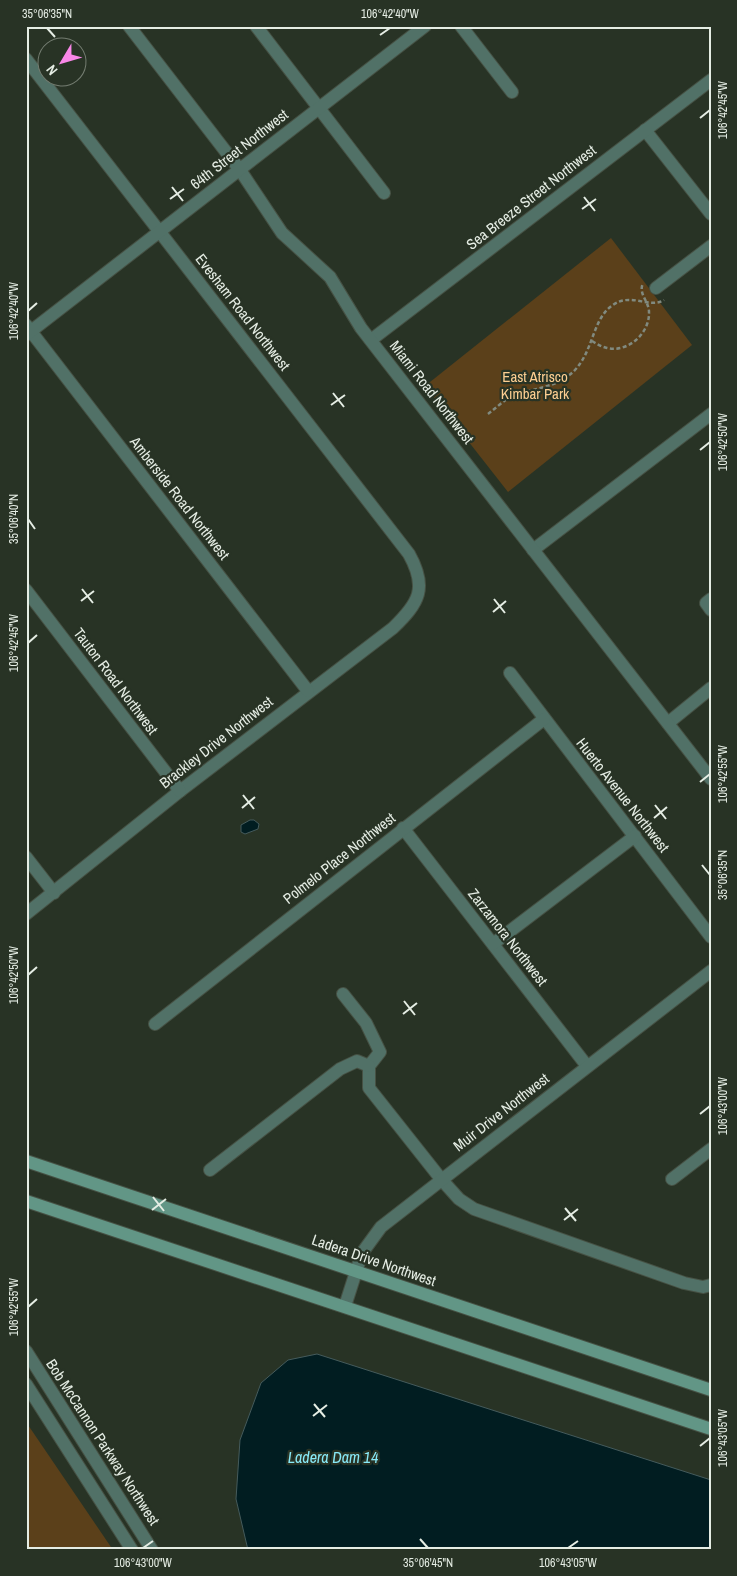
<svg xmlns="http://www.w3.org/2000/svg" width="737" height="1576" font-family="'Archivo Narrow',sans-serif">
	<rect width="100%" height="100%" fill="#283325"/>
	<g fill="#5b401a">
		<path d="M611,238L692,345L508,492L425,386Z"/>
		<path d="M26,1422L113,1550H26Z"/>
	</g>
	<g fill="#011d21" stroke="#455b5c">
		<path d="M250,820H254L259,824L258,829L245,834L241,832V825Z"/>
		<path d="M317,1354L711,1480V1550H248L236,1499L240,1440L261,1383L288,1360Z"/>
	</g>
	<g fill="none" stroke-linecap="round" stroke-linejoin="round">
		<g stroke="#465144" stroke-width="14">
			<g id="minor">
				<path d="M256,26L384,193"/>
				<path d="M461,26L512,92"/>
				<path d="M26,59L409,554C428,588 419,603 393,628L180,791L26,914"/>
				<path d="M645,130L711,214"/>
				<path d="M656,288L711,246"/>
				<path d="M26,325L308,691"/>
				<path d="M371,340L711,80"/>
				<path d="M533,550L711,414"/>
				<path d="M26,590L180,791"/>
				<path d="M711,599L706,603L711,610"/>
				<path d="M510,673L711,937"/>
				<path d="M668,723L711,688"/>
				<path d="M403,828L587,1066"/>
				<path d="M26,857L54,893"/>
				<path d="M493,944L635,836"/>
				<path d="M343,994L366,1023L380,1052L369,1066V1088L441,1179L459,1199L474,1209L684,1283L703,1287L711,1285"/>
				<path d="M155,1024L544,719"/>
				<path d="M210,1170L340,1069L357,1061L369,1066"/>
				<path d="M672,1179L711,1149"/>
				<path d="M345,1306L362,1253L381,1227L711,971"/>
			</g>
		</g>
		<g stroke="#465144" stroke-width="14">
			<g id="tertiary">
				<path d="M129,26L240,170L282,233L330,277L361,328L711,779"/>
				<path d="M26,335L425,26"/>
				<path d="M26,1351L152,1550"/>
				<path d="M26,1384L132,1550"/>
			</g>
		</g>
		<g stroke="#465144" stroke-width="14">
			<g id="secondary">
				<path d="M26,1161L711,1390"/>
				<path d="M26,1201L711,1429"/>
			</g>
		</g>
		<g stroke="#818a7f" stroke-width="2.5" stroke-dasharray="4 2.5" stroke-linecap="butt">
			<path d="M592,341C597,344 602,347 607,348C628,353 650,333 649,312C649,301 638,294 643,283"/>
			<path d="M488,414C496,408 504,400 513,396C533,388 556,388 573,372C594,352 592,318 613,305C631,292 649,309 664,300"/>
		</g>
		<use href="#minor" stroke="#517167" stroke-width="12"/>
		<use href="#tertiary" stroke="#517167" stroke-width="12"/>
		<use href="#secondary" stroke="#629686" stroke-width="12"/>
	</g>
	<path fill="none" stroke="#e5ede4" stroke-width="2" d="M47,28L55,37M380,35L390,28M700,118L710,110M172,187L183,201M584,197L595,211M170,199L184,189M582,209L596,199M28,311L37,303M333,393L344,407M331,405L345,395M700,450L710,442M28,519L35,529M82,589L93,603M494,599L505,613M81,601L94,591M493,612L506,601M28,643L37,635M700,782L710,774M243,795L254,809M655,805L666,819M242,808L255,797M654,818L667,807M702,865L710,875M28,975L37,967M404,1001L415,1015M403,1014L417,1003M700,1114L710,1106M153,1197L164,1211M565,1208L576,1221M152,1210L166,1199M564,1220L578,1209M28,1307L37,1299M314,1404L325,1417M313,1416L327,1405M700,1446L710,1438M420,1539L428,1548M143,1548L153,1541M568,1548L578,1541"/>
	<g text-anchor="middle" dominant-baseline="central" stroke-width="4.5" stroke-linejoin="round" paint-order="stroke">
		<g font-size="15" fill="#e5ede4" stroke="#283325">
			<text transform="translate(239 149) rotate(-38)">64th Street Northwest</text>
			<text transform="translate(531 197) rotate(-38)">Sea Breeze Street Northwest</text>
			<text transform="translate(243 312) rotate(52)">Evesham Road Northwest</text>
			<text transform="translate(432 392) rotate(52)">Miami Road Northwest</text>
			<text transform="translate(180 498) rotate(52)">Amberside Road Northwest</text>
			<text transform="translate(116 681) rotate(53)">Tauton Road Northwest</text>
			<text transform="translate(216 742) rotate(-38)">Brackley Drive Northwest</text>
			<text transform="translate(623 795) rotate(52)">Huerto Avenue Northwest</text>
			<text transform="translate(339 858) rotate(-38)">Polmelo Place Northwest</text>
			<text transform="translate(508 937) rotate(52)">Zarzamora Northwest</text>
			<text transform="translate(501 1112) rotate(-38)">Muir Drive Northwest</text>
			<text transform="translate(374 1260) rotate(19)">Ladera Drive Northwest</text>
			<text transform="translate(103 1442) rotate(57)">Bob McCannon Parkway Northwest</text>
		</g>
		<g font-size="15" fill="#fdce91" stroke="#283325">
			<text x="535" y="376">East Atrisco<tspan x="535" dy="17">Kimbar Park</tspan></text>
		</g>
		<g font-size="16" font-style="italic" fill="#88eaf8" stroke="#283325">
			<text x="333" y="1457">Ladera Dam 14</text>
		</g>
	</g>
	<rect width="737" height="1576" fill="none" stroke="#283325" stroke-width="55"/>
	<g transform="translate(62 62) rotate(232)"><circle r="24" fill="#283325" stroke="#747d71"/>
	<path d="M0-4L9 19L0 12L-9 19Z" fill="#f987e8"/>
	<text y="-8" font-size="14" font-weight="bold" text-anchor="middle" fill="#e5ede4">N</text>
	</g>
	<rect x="28" y="28" width="682" height="1520" fill="none" stroke="#e5ede4" stroke-width="2"/>
	<g font-size="12" text-anchor="middle" fill="#e5ede4">
		<text x="47" y="18">35°06'35"N</text>
		<text x="390" y="18">106°42'40"W</text>
		<text transform="translate(723 110) rotate(-90)" y="4">106°42'45"W</text>
		<text transform="translate(14 311) rotate(-90)" y="4">106°42'40"W</text>
		<text transform="translate(723 442) rotate(-90)" y="4">106°42'50"W</text>
		<text transform="translate(14 519) rotate(-90)" y="4">35°06'40"N</text>
		<text transform="translate(14 643) rotate(-90)" y="4">106°42'45"W</text>
		<text transform="translate(723 774) rotate(-90)" y="4">106°42'55"W</text>
		<text transform="translate(723 875) rotate(-90)" y="4">35°06'35"N</text>
		<text transform="translate(14 975) rotate(-90)" y="4">106°42'50"W</text>
		<text transform="translate(723 1106) rotate(-90)" y="4">106°43'00"W</text>
		<text transform="translate(14 1307) rotate(-90)" y="4">106°42'55"W</text>
		<text transform="translate(723 1438) rotate(-90)" y="4">106°43'05"W</text>
		<text x="143" y="1567">106°43'00"W</text>
		<text x="428" y="1567">35°06'45"N</text>
		<text x="568" y="1567">106°43'05"W</text>
	</g>
</svg>
